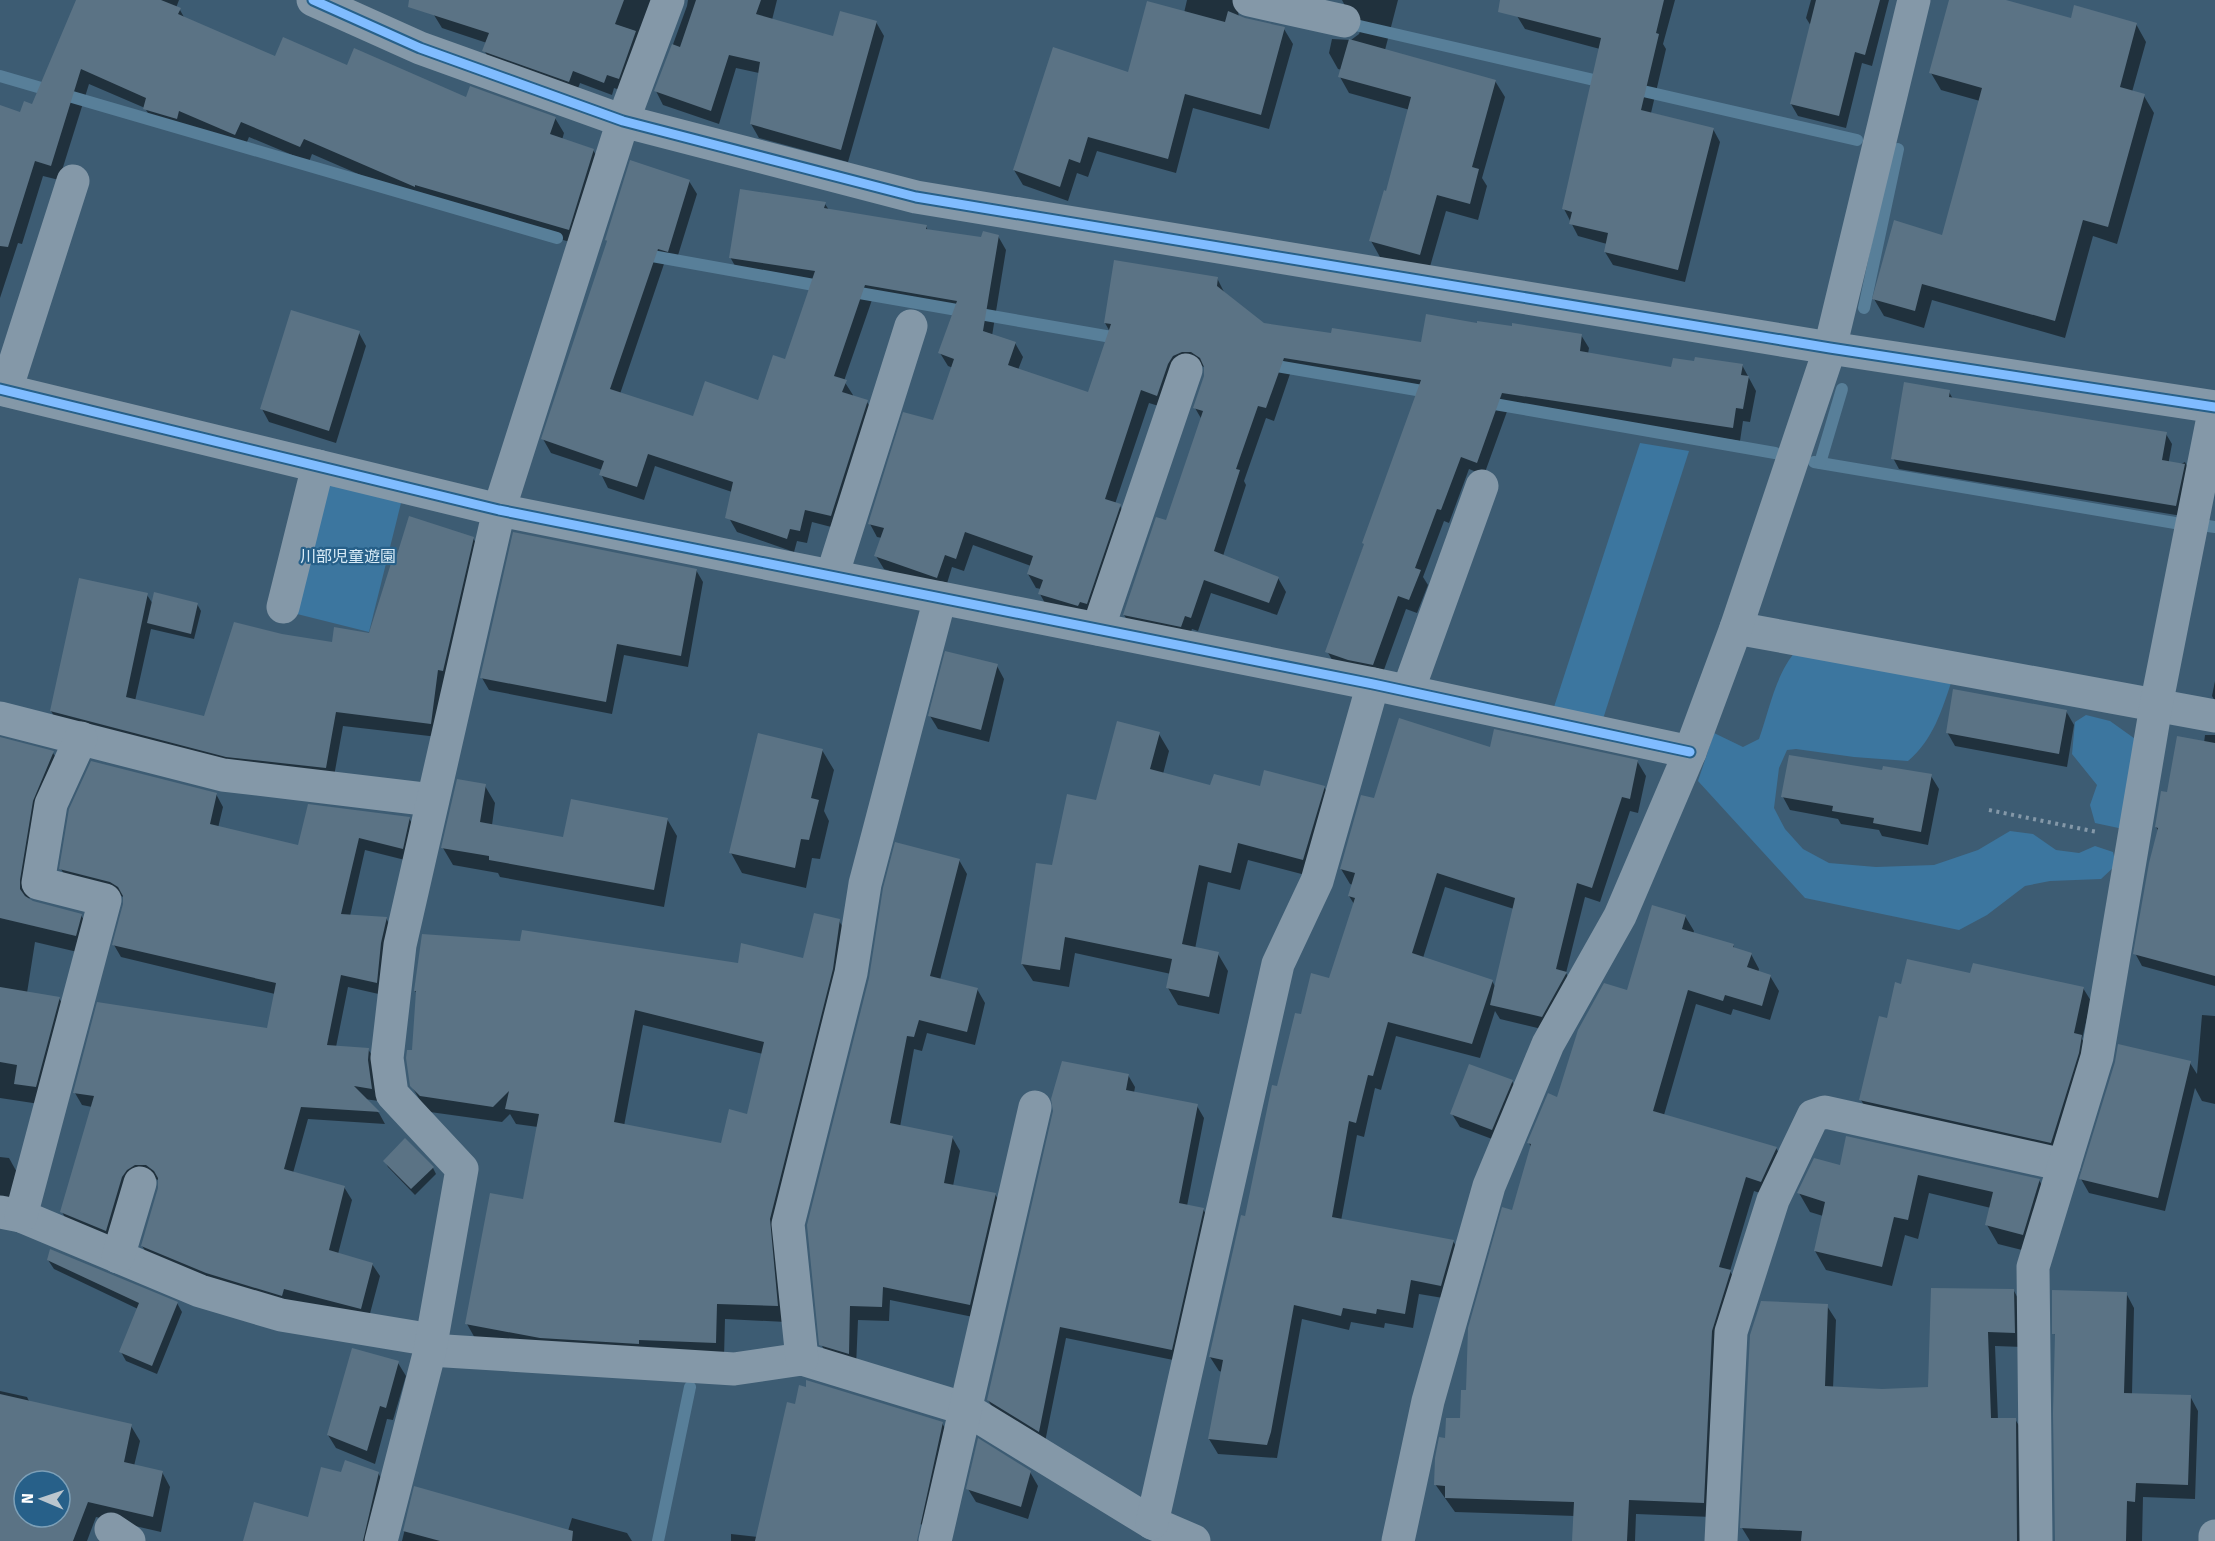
<svg xmlns="http://www.w3.org/2000/svg" width="2215" height="1541" font-family="'Fira Sans','Noto Sans JP',sans-serif">
	<rect width="100%" height="100%" fill="#3d5c73"/>
	<g fill="#3c769f">
		<path d="M1640,443L1689,451L1603,719L1553,710Z"/>
		<path d="M326,480L402,499L369,632L293,613Z"/>
		<path d="M1797,650L1952,680C1942,710 1933,740 1908,761L1854,757L1796,749L1787,750L1779,768L1774,808L1785,829L1803,849L1829,863L1876,867L1934,865L1978,850L2010,831L2033,834L2056,850L2079,853L2095,846L2113,852L2116,865L2101,879L2050,881L2025,886L1987,915L1959,930L1805,898L1698,781L1714,733L1743,747L1759,739C1769,711 1776,672 1797,650Z"/>
		<path d="M2086,715L2110,721L2138,741L2128,830L2095,823L2090,805L2097,785L2072,754L2075,722Z"/>
	</g>
	<g fill="#0007" fill-rule="evenodd">
		<path d="M78,0H179L176,8L180,10L185,19L276,58L347,67L467,99L555,118L564,133L562,140L593,150L602,165L577,244L424,200L423,202L312,154L309,162L249,137L244,149L188,125L185,133L154,124L145,108L89,84L59,180L43,176L22,244L18,243L0,298V126L33,106Z"/>
		<path d="M439,0H663L626,92L614,88L612,95L580,83L576,94L492,64L484,50L487,43L442,28L434,15Z"/>
		<path d="M688,0H777L772,20L834,38L876,22L884,36L848,162L759,138L751,124L759,73L736,68L719,124L663,105L656,91L687,6Z"/>
		<path d="M1187,0H1247L1238,12L1239,17L1284,29L1293,44L1269,129L1193,108L1176,173L1097,151L1088,177L1077,173L1068,201L1023,185L1014,170L1129,74L1184,13Z"/>
		<path d="M1342,0H1398L1385,50L1495,81L1505,97L1482,178L1487,186L1478,220L1446,211L1429,270L1380,257L1371,241L1387,192L1410,110L1349,93L1340,77L1342,70L1338,69L1329,53L1332,39L1351,40L1359,34L1364,22L1351,17Z"/>
		<path d="M1521,0H1675L1663,44L1666,49L1651,113L1713,129L1720,142L1685,282L1613,265L1605,252L1607,244L1578,236L1564,209L1600,49L1525,29L1517,16Z"/>
		<path d="M1811,0H1889L1872,66L1862,63L1846,128L1798,116L1791,104L1811,26L1806,18Z"/>
		<path d="M1950,0H2000L2072,20L2136,24L2146,42L2132,92L2144,96L2154,113L2117,244L2093,236L2065,338L1932,300L1924,328L1884,316L1874,299L1943,236L1980,101L1941,90L1931,73Z"/>
		<path d="M689,181L697,194L675,265L665,261L620,394L694,417L759,402L786,361L813,282L738,271L730,257L825,204L829,210L926,226L928,231L981,239L998,236L1006,250L992,336L1015,343L1023,357L1018,370L1089,394L1110,332L1105,323L1217,278L1225,294L1264,324L1332,335L1422,343L1478,325L1581,335L1589,348L1588,354L1673,368L1742,365L1756,391L1750,422L1743,421L1740,441L1509,406L1484,475L1469,469L1449,523L1444,521L1423,577L1428,585L1417,613L1406,609L1381,678L1335,665L1327,651L1418,391L1291,371L1274,421L1266,418L1244,481L1246,485L1223,556L1278,578L1286,592L1277,615L1211,593L1198,631L1192,629L1188,639L1132,628L1124,615L1167,522L1202,420L1195,408L1205,376L1206,368L1200,365L1165,408L1149,403L1115,504L1120,506L1127,519L1094,616L1047,607L1040,594L1041,589L1036,588L1028,574L1031,566L973,545L964,571L952,567L945,590L884,569L876,556L882,538L877,537L870,524L934,422L953,368L948,366L940,353L955,312L873,297L844,381L853,395V397L867,402L875,415L839,529L812,522L807,543L797,541L794,552L737,532L729,518L732,492L655,466L644,500L608,488L601,474L602,470L551,453L543,439L608,242L606,240Z"/>
		<path d="M359,333L366,346L336,443L269,422L262,409Z"/>
		<path d="M1949,392L1953,399L2166,434L2172,444L2167,471L2185,462L2190,472L2182,516L1899,469L1893,458Z"/>
		<path d="M473,538L481,552L438,737L343,726L333,782L59,725L51,711L147,595L153,604H197L201,611L194,639L151,629L135,701L205,718L281,635L333,644L370,635Z"/>
		<path d="M696,570L703,582L688,667L624,655L612,714L489,690L482,678Z"/>
		<path d="M997,666L1004,679L989,742L938,729L930,716Z"/>
		<path d="M2215,681V701L2212,696Z"/>
		<path d="M2066,711L2074,725L2067,767L1955,746L1947,732Z"/>
		<path d="M1159,734L1169,751L1163,774L1211,787H1324L1334,804L1313,877L1248,860L1240,890L1208,882L1195,949L1218,954L1228,971L1219,1014L1178,1005L1168,988L1171,974L1075,953L1069,987L1033,981L1022,964L1053,867L1097,802Z"/>
		<path d="M2205,735H2215V986L2142,966L2135,953L2159,832L2156,827L2168,794L2204,743Z"/>
		<path d="M24,745L53,753L64,770L42,819L29,901L81,915L91,933L86,954L35,942L27,993L59,998L69,1016L46,1105L0,1098V848Z"/>
		<path d="M1491,749L1637,761L1646,776L1638,813L1630,811L1600,902L1585,897L1566,973L1574,988L1550,1031L1500,1019L1495,1011L1480,1058L1396,1036L1381,1090L1375,1088L1364,1137L1357,1135L1341,1221L1453,1241L1462,1256L1449,1299L1419,1294L1413,1328L1385,1323L1384,1328L1351,1322L1349,1330L1302,1319L1277,1458L1218,1454L1209,1439L1222,1372L1219,1371L1210,1357L1278,1088L1302,1016L1330,980L1354,904L1349,896L1353,885L1350,884L1341,869L1375,800ZM1445,887L1514,909L1496,988L1492,981L1423,958Z"/>
		<path d="M822,750L834,770L824,811L829,821L820,859L812,858L806,888L742,873L731,853Z"/>
		<path d="M1931,776L1939,789L1928,845L1882,836L1879,830L1841,824L1838,819L1790,810L1783,797Z"/>
		<path d="M485,786L495,803L492,825L565,839L667,819L677,836L664,907L500,877L498,873L453,865L443,848Z"/>
		<path d="M216,794L223,807L218,828L299,847L409,818L416,831L409,861L365,850L350,916L386,918L393,931L383,995L348,987L336,1047L368,1049L376,1062L379,1101L364,1099L379,1113L385,1124L308,1119L293,1173L344,1187L352,1200L338,1254L372,1264L380,1276L368,1321L289,1308L150,1258L142,1246L160,1188V1181L154,1178L113,1243L69,1225L62,1212L92,1107L82,1105L75,1093L268,1030L275,994L121,957L114,945L125,898L118,894L68,881L61,869Z"/>
		<path d="M959,860L967,874L940,980L977,989L985,1003L975,1045L927,1033L922,1051L914,1049L900,1127L952,1137L960,1151L953,1186L995,1194L1003,1208L978,1318L890,1300L889,1321L858,1320L856,1367L829,1359L821,1344L808,1225Z"/>
		<path d="M1685,916L1694,931L1693,934L1733,945L1735,950L1751,954L1759,969L1758,973L1770,976L1779,991L1770,1020L1733,1009L1731,1015L1696,1004L1664,1115L1776,1148L1785,1163L1769,1196L1754,1191L1730,1271L1738,1286L1712,1517L1636,1514L1635,1541H1574L1575,1516L1455,1512L1435,1484L1447,1440L1462,1420L1513,1212L1531,1147L1529,1143L1628,992Z"/>
		<path d="M839,921L849,937L786,1322L725,1319L724,1358L476,1340L467,1324L524,1201L538,1127L516,1124L510,1114L502,1122L430,1112L421,1102L411,1085L417,994L415,991L804,960ZM643,1025L763,1054L748,1116L722,1145L624,1126Z"/>
		<path d="M1902,986L2083,988L2091,1001L2082,1039L2088,1050L2059,1156L1869,1114L1861,1100Z"/>
		<path d="M2202,1015L2215,1016V1104L2202,1101L2195,1088L2165,1211L2089,1193L2081,1179L2190,1063L2197,1074Z"/>
		<path d="M1128,1075L1135,1087L1134,1093L1197,1106L1204,1118L1187,1206L1203,1209L1210,1221L1178,1361L1066,1338L1045,1442L995,1412L988,1400Z"/>
		<path d="M1512,1081L1519,1095L1500,1142L1460,1127L1452,1114Z"/>
		<path d="M0,1157L9,1158L19,1176L12,1211L0,1214Z"/>
		<path d="M385,1161L433,1168L436,1174L415,1195L388,1167Z"/>
		<path d="M1841,1167L2039,1180L2050,1199L2034,1253L1998,1244L1987,1225L1991,1208L1929,1193L1918,1239L1905,1235L1892,1286L1826,1270L1815,1251L1823,1216L1810,1212L1799,1193Z"/>
		<path d="M48,1260L177,1303L182,1312L157,1374L126,1361L121,1352L138,1309L54,1269Z"/>
		<path d="M2014,1291L2022,1306L2023,1347L1995,1346L1998,1420L2015,1419L2024,1434L2025,1541H1750L1742,1528L1827,1306L1836,1320L1833,1388L1882,1391L1929,1389Z"/>
		<path d="M2126,1293L2134,1308L2132,1394L2190,1396L2198,1411L2195,1499L2143,1497L2142,1541H2056L2057,1338L2054,1333Z"/>
		<path d="M398,1363L406,1376L393,1420L387,1419L375,1464L336,1448L328,1435Z"/>
		<path d="M0,1391L27,1397L30,1403L131,1426L140,1441L134,1466L162,1472L170,1487L161,1532L96,1517L87,1541H0ZM24,1481H60V1517H24Z"/>
		<path d="M942,1423L952,1440L932,1527L849,1507L841,1541H731V1534L758,1537Z"/>
		<path d="M1030,1472L1038,1486L1028,1519L976,1502L968,1489Z"/>
		<path d="M378,1473L386,1486L372,1541H245L309,1518L342,1474Z"/>
		<path d="M415,1488L568,1531L572,1518L627,1533L632,1541H402Z"/>
	</g>
	<g fill="none" stroke-linecap="round" stroke-linejoin="round">
		<g stroke="#587f99" stroke-width="12">
			<path d="M1351,24L1607,83"/>
			<path d="M0,76L557,238"/>
			<path d="M1630,88L1857,140"/>
			<path d="M641,254L825,287"/>
			<path d="M848,291L1123,339"/>
			<path d="M1864,308L1898,149"/>
			<path d="M1265,364L1434,393"/>
			<path d="M1483,402L1775,453"/>
			<path d="M1814,462L2175,523"/>
			<path d="M1820,463L1842,389"/>
			<path d="M2208,526L2215,527"/>
			<path d="M658,1541L690,1387"/>
		</g>
	</g>
	<g fill="#5b7385" fill-rule="evenodd">
		<path d="M76,0H161L181,8L178,14L275,56L283,37L347,65L354,48L466,97L470,86L556,117L550,134L594,149L569,230L415,185V187L304,139L300,147L241,122L235,135L179,111L177,119L143,109L146,98L81,69L51,166L35,161L8,247L0,246V105L20,112L24,101L32,104Z"/>
		<path d="M409,0H624L615,24L636,31L619,79L607,75L604,83L573,71L569,82L482,51L489,33L408,7Z"/>
		<path d="M696,0H761L756,14L833,36L840,11L877,21L841,150L750,124L760,62L729,55L711,111L654,91L672,44L680,47Z"/>
		<path d="M1500,0H1664L1656,33L1659,34L1641,110L1714,128L1678,270L1604,252L1608,233L1569,224L1572,212L1562,209L1601,38L1498,12Z"/>
		<path d="M1816,0H1880L1865,55L1855,52L1839,116L1790,104Z"/>
		<path d="M1949,0H2006L2071,18L2074,5L2137,23L2120,87L2145,94L2108,227L2083,220L2055,321L1922,284L1915,311L1872,299L1894,220L1942,235L1982,88L1929,73Z"/>
		<path d="M1147,1L1225,22L1228,11L1245,18L1285,27L1261,115L1185,94L1168,159L1088,137L1080,163L1069,159L1060,187L1013,170L1053,47L1128,72Z"/>
		<path d="M1349,39L1496,80L1472,167L1479,169L1470,204L1437,195L1420,255L1369,241L1384,190L1386,191L1411,97L1338,77Z"/>
		<path d="M630,160L690,180L668,252L658,249L610,389L687,414L693,416L705,381L758,400L773,355L785,359L815,271L729,258L740,189L826,202L824,208L927,225L926,229L981,237L983,231L999,235L983,331L1016,342L1008,365L1088,392L1111,324L1104,323L1114,260L1218,277L1217,286L1264,323L1331,333L1332,328L1421,342L1426,314L1477,323V321L1512,326V323L1582,334L1580,351L1671,367L1673,358L1694,361L1695,357L1743,364L1741,375L1749,376L1743,409L1736,408L1733,428L1502,393L1477,463L1461,457L1441,510L1437,509L1415,568L1421,570L1409,600L1398,596L1373,665L1348,660L1325,652L1364,544L1362,543L1421,380L1284,358L1266,408L1258,406L1236,469L1240,470L1214,551L1279,577L1269,603L1204,580L1191,618L1185,616L1181,627L1123,615L1156,517L1166,520L1203,411L1193,408L1204,376V367L1200,358L1191,352H1182L1173,356L1168,364L1157,396L1141,390L1105,499L1121,504L1087,604L1080,602L1078,606L1038,594L1043,580L1027,574L1033,556L965,532L956,559L945,555L937,578L874,556L884,528L868,524L903,412L933,420L954,359L938,353L957,301L865,285L834,376L847,380L842,392L868,400L831,516L805,510L800,531L790,529L787,539L725,518L733,482L648,454L637,487L599,475L604,461L541,439L607,241L605,240Z"/>
		<path d="M291,310L360,331L329,431L260,409Z"/>
		<path d="M1904,382L1950,390L1949,397L2167,432L2162,460L2185,464L2176,506L1891,459Z"/>
		<path d="M409,516L474,537L443,671L438,670L431,724L336,712L326,768L226,757L50,711L79,578L148,593L126,697L204,716L234,622L282,634L332,642L334,627L369,633L393,557L396,558Z"/>
		<path d="M513,532L697,569L681,656L617,644L606,702L480,678Z"/>
		<path d="M154,592L198,603L191,634L147,623Z"/>
		<path d="M945,651L998,664L981,730L928,716Z"/>
		<path d="M1953,689L2067,710L2059,754L1946,733Z"/>
		<path d="M1399,718L1490,747L1494,729L1638,760L1630,799L1622,797L1592,888L1577,883L1556,969L1567,972L1542,1017L1490,1005L1515,898L1437,873L1412,953L1493,980L1472,1044L1388,1022L1373,1076L1368,1075L1356,1123L1349,1121L1332,1217L1454,1240L1441,1286L1411,1280L1405,1314L1377,1309L1376,1314L1343,1308L1341,1316L1294,1305L1271,1432L1267,1445L1208,1439L1223,1360L1209,1357L1241,1215L1245,1216L1272,1085L1277,1086L1295,1013L1301,1014L1311,973L1329,978L1355,898L1348,896L1355,873L1340,869L1361,795L1374,798Z"/>
		<path d="M1117,721L1160,732L1150,769L1210,785L1214,774L1260,786L1264,770L1325,786L1303,860L1238,843L1231,873L1199,865L1182,944L1219,952L1209,997L1166,988L1172,959L1065,937L1060,970L1021,964L1036,863L1052,865L1067,794L1096,800Z"/>
		<path d="M758,733L823,749L811,798L819,800L809,840L801,839L795,868L729,853Z"/>
		<path d="M2177,736L2215,743V976L2133,954L2149,863L2158,828L2155,827L2161,791L2167,792Z"/>
		<path d="M0,737L54,751L33,801L20,880V889L25,896L33,901L82,914L76,936L0,918Z"/>
		<path d="M1789,755L1882,770L1883,766L1932,774L1921,832L1873,823L1874,818L1832,811L1833,806L1781,797Z"/>
		<path d="M91,761L217,793L210,824L298,845L308,804L410,817L403,849L359,838L341,914L387,917L381,943L377,983L341,975L327,1045L369,1048L368,1060L372,1089L354,1086L380,1112L301,1107L284,1169L345,1186L329,1250L373,1263L361,1309L284,1289L282,1296L206,1273L141,1246L158,1188V1178L154,1171L146,1165H135L127,1170L122,1177L106,1231L60,1212L94,1096L73,1093L97,1002L267,1028L276,983L112,945L123,904V896L118,887L110,882L59,869L69,809Z"/>
		<path d="M457,779L486,784L480,822L563,837L571,799L668,818L654,890L489,860V856L441,848Z"/>
		<path d="M895,842L960,859L930,976L978,988L967,1032L919,1020L914,1037L907,1036L890,1123L953,1136L944,1183L996,1193L970,1305L883,1287L882,1307L850,1306L849,1354L819,1345L807,1225L869,978L883,888Z"/>
		<path d="M1652,905L1686,915L1682,929L1734,944L1733,947L1752,953L1747,967L1771,975L1762,1006L1725,995L1723,1001L1688,990L1653,1111L1777,1147L1761,1182L1746,1177L1719,1267L1731,1270L1712,1331L1704,1503L1629,1500L1627,1541H1572L1574,1502L1445,1498V1486L1434,1485L1435,1458L1439,1437L1445,1438L1446,1418H1460L1461,1390H1466L1468,1328L1502,1207L1512,1210L1531,1144L1527,1143L1548,1093L1557,1097L1578,1030L1604,983L1627,990Z"/>
		<path d="M814,913L840,919L833,969L770,1219L778,1306L717,1304L716,1343L639,1340V1344L540,1338L465,1324L490,1193L523,1199L539,1114L505,1109L509,1091L493,1107L420,1096L410,1086L406,1058L407,1050H412L416,991H414L422,934L520,941L522,930L738,963L741,943L803,958ZM635,1010L764,1042L747,1114L729,1109L721,1143L614,1122Z"/>
		<path d="M1907,959L1970,973L1973,963L2084,987L2074,1033L2082,1035L2079,1053L2051,1143L1859,1100L1879,1016L1887,1018L1895,982L1901,984Z"/>
		<path d="M0,987L60,997L36,1087L14,1084L17,1065L0,1062Z"/>
		<path d="M2118,1044L2191,1061L2158,1198L2079,1179L2115,1062Z"/>
		<path d="M1062,1061L1129,1074L1126,1090L1198,1104L1179,1203L1204,1208L1172,1350L1060,1327L1039,1432L987,1400L1053,1111L1051,1099Z"/>
		<path d="M1469,1064L1513,1080L1492,1130L1450,1114Z"/>
		<path d="M1846,1136L2040,1179L2023,1235L1985,1225L1993,1192L1918,1175L1908,1220L1894,1217L1882,1267L1814,1251L1825,1202L1797,1193L1814,1158L1840,1165Z"/>
		<path d="M405,1138L434,1167L411,1189L383,1161Z"/>
		<path d="M50,1249L178,1302L152,1366L119,1352L139,1303L47,1260Z"/>
		<path d="M1931,1288L2014,1289L2015,1333L1988,1332L1991,1418H2016L2017,1541H1801L1802,1531L1740,1528L1750,1335L1761,1301L1828,1304L1825,1386L1882,1389L1928,1387Z"/>
		<path d="M2052,1290L2127,1292L2124,1393L2191,1395L2188,1485L2136,1483L2135,1502L2127,1501L2126,1541H2055L2053,1413L2055,1334H2052Z"/>
		<path d="M352,1348L399,1361L386,1408L380,1406L367,1451L327,1435Z"/>
		<path d="M806,1380L943,1422L917,1541H755L787,1402L795,1404L799,1385L806,1387Z"/>
		<path d="M0,1394L132,1424L124,1462L163,1471L153,1517L88,1502L73,1541H0ZM24,1481H60V1517H24Z"/>
		<path d="M978,1438L1031,1471L1021,1507L966,1489Z"/>
		<path d="M345,1460L379,1472L363,1541H243L254,1502L308,1517L321,1467L341,1472Z"/>
		<path d="M414,1486L573,1531L572,1541H440L403,1531Z"/>
	</g>
	<g fill="none" stroke-linecap="round" stroke-linejoin="round">
		<path stroke="#8498a8" stroke-width="4" stroke-dasharray="3 4.5" stroke-linecap="butt" d="M1989,810L2097,832"/>
		<g stroke="#8498a8" stroke-width="33">
			<path d="M313,0L420,48L623,121L916,197L1830,348L2215,407"/>
			<path d="M1249,0L1344,21"/>
			<path d="M0,389L499,510L1373,684L1690,752"/>
			<path d="M6,390L73,181"/>
			<path d="M832,576L911,326"/>
			<path d="M283,607L318,466"/>
			<path d="M1736,628L2215,716"/>
			<path d="M1098,629L1186,370"/>
			<path d="M1408,691L1482,486"/>
			<path d="M0,718L223,775L432,800"/>
			<path d="M0,1212L21,1216L200,1291L281,1315L432,1340"/>
			<path d="M21,1216L105,900L38,883L51,804L81,738"/>
			<path d="M118,1257L140,1183"/>
			<path d="M430,1350L734,1369L802,1359L966,1409L1152,1523L1194,1541"/>
			<path d="M802,1359L788,1224L851,973L865,884L940,598"/>
			<path d="M1152,1523L1278,964L1317,881L1373,684"/>
			<path d="M111,1529L129,1541"/>
			<path d="M381,1541L430,1350L462,1169L392,1094L387,1058L400,945L499,510L623,121L668,0"/>
			<path d="M935,1541L1035,1107"/>
			<path d="M1398,1541L1428,1401L1489,1186L1548,1044L1620,916L1690,752L1736,628L1830,348L1914,0"/>
			<path d="M1721,1541L1731,1332L1773,1200L1813,1116L1825,1112L2064,1165"/>
			<path d="M2036,1541L2033,1267L2097,1057L2156,706L2215,407"/>
			<path d="M2215,1541V1536"/>
		</g>
		<g stroke="#276089" stroke-width="13">
			<g id="cycleway">
				<path d="M313,0L420,48L623,121L916,197L1830,348L2215,407"/>
				<path d="M0,389L499,510L1373,684L1690,752"/>
			</g>
		</g>
		<use href="#cycleway" stroke="#80bcff" stroke-width="9"/>
	</g>
	<g text-anchor="middle" dominant-baseline="central" stroke-width="4.5" stroke-linejoin="round" paint-order="stroke">
		<g font-size="16" fill="#d8ebf7" stroke="#276089">
			<text x="348" y="556">川部児童遊園</text>
		</g>
	</g>
	<g transform="translate(42 1499) rotate(272)"><circle r="28" fill="#276089" stroke="#7da0b8" stroke-width="1.5"/>
	<path d="M0-4.5L10 22L0 15L-10 22Z" fill="#bbc6ce"/>
	<text y="-9" font-size="16" font-weight="bold" text-anchor="middle" fill="#ffffff">N</text>
	</g>
</svg>
